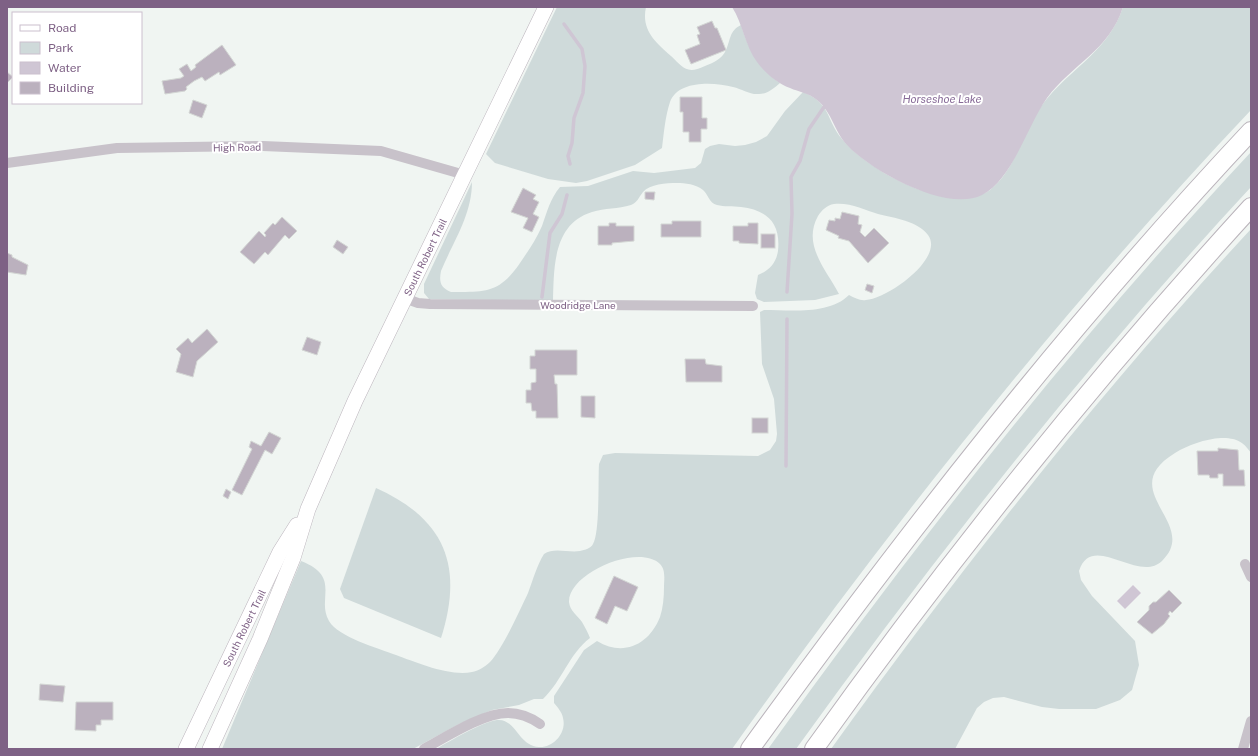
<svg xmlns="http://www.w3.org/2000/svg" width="1258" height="756" font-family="'Public Sans',sans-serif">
	<rect width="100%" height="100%" fill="#f0f5f2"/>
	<g fill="#cfdada">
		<path d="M557,7H646C641,30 655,42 671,56C683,67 686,75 705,66C713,63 722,59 726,50C731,39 729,31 741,25C749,50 758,68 780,83C774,88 768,94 759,94C750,95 742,89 733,87C714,82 678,80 670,102C665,117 664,133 662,148L635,165L587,181L576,183L548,179L495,163L486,154Z"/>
		<path d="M1123,7H1251V110C1062,310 891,525 732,749H436C450,741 482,722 497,720C516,718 518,746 539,747C553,748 567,733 563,718C562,712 558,708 554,703V696L584,650L597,641C623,657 649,645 660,617C663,608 664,597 664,587C664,580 666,570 660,564C639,543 568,573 569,602C570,611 577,615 582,622C585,627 588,633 590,638C569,654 562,681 543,699H534L519,705L492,710L459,724L413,749H222L301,561C342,577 316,599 329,621C338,637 378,648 396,655C415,662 451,677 472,672C478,671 485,667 490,662C502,650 520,610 528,593C533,580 537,565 544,554C554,547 568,553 580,551C585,550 591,548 593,544C600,532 598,479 599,464L603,455L615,453L758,456L770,450L776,441L777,434L774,399L762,364L760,312L764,310C790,310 829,315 849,295C855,298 860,301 866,300C887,299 945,258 928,235C918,221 894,218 878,214C865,210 849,202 834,204C827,205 822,210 818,216C802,245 826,269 839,294L815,300L764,302L757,299L755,293L758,275C770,270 776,263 778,251C781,223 767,210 741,207C733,206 724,207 717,205C709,203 708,194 703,190C696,184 685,183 677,183C666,183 650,184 643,192C639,197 637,203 631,205C618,209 605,208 592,212C553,224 554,267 553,301L429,299L424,293V284L472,182C472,215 453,242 441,271C439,281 440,288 451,292C485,292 499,294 520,263C528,251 536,240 542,226C547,212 550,199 560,187L588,186L633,171L654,173L695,168L701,163L705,149L710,146L719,144L735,146L745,145L756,142L767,136L785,111L803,92C831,103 826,120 842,139C862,163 904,187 934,194C943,197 955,195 964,195C974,195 982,196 990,190C1014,171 1022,136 1038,111C1064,71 1108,54 1123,7Z"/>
		<path d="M1251,152V187C1087,364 937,553 796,749H768C917,541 1076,339 1251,152Z"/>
		<path d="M1251,229V453C1243,441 1236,438 1221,438C1205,439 1188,445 1175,453C1113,491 1201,523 1162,561C1138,584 1092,531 1079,571L1081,580L1092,596L1135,641L1139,665L1132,690L1120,700L1096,709H1059L1042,707L1004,697L993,698L984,702L977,708L955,749H831C961,568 1100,392 1251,229Z"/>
		<path d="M376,488C445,519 464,566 441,638L344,598L340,589Z"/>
	</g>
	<g fill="#cfc6d4">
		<path d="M732,7H1123C1109,51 1072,64 1047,98C1027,126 1013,179 982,195C947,213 871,171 847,145C834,131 832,112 817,100C809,93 799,92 790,88C777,83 765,73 757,62C745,46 743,24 732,7Z"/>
		<path d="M1133,585L1141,593L1125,609L1117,601Z"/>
	</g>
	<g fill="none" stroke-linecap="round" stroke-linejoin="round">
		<g stroke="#cfc6d4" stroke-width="3.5">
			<path d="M564,24L582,49L585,66L583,93L574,118L572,143L568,156L570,164"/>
			<path d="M787,292L792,214L791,177L800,161L809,129L824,107"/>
			<path d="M542,297L550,233L562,214L567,195"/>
			<path d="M786,466L787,319"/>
		</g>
	</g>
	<g fill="#bbb1be" stroke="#d3d6d4">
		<path d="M712,21L715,28H717L726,50L691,64L685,50L700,44L697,35L700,34L697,27Z"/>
		<path d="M222,45L236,65L220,75L219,72L205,81L202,77L194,81L186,87L187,89L185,91L165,94L162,81L181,78L184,76L179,69L187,64L191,71L196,67L195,65Z"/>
		<path d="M7,72L13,77L7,83Z"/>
		<path d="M680,97H702V118H707V129H701V142H689V132H683V112H680Z"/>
		<path d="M193,100L207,105L202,118L189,113Z"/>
		<path d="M523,188L536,195L533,199L539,202L533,214L539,217L532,232L523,228L528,218L511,212Z"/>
		<path d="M645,192H655L654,200L645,199Z"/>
		<path d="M842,212L859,216L858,224L862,225L860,232L865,237L874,228L889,243L868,263L849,241L838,238L839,236L826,230L829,220L835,221V218L840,219Z"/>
		<path d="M282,217L297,231L289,239L285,235L268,255L265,252L254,264L240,252L259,231L265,237L266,235L264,233L273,223L275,225Z"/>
		<path d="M672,221H701V237H661V224H672Z"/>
		<path d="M609,223H616V226H634V241L612,243V245H598V226H609Z"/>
		<path d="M748,223H758V244L739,243V241H733V226H748Z"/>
		<rect x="761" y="234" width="14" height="14"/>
		<path d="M337,240L348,247L343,254L333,247Z"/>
		<path d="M7,253L12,255V257L28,265L26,275L7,272Z"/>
		<path d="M867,284L874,286L872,293L865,290Z"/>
		<path d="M207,329L218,342L197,361L193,377L176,372L181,354L176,349L188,338L192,343Z"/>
		<path d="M307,337L321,342L317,355L302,350Z"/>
		<path d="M535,350H577V375H554L555,384H557L558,418H536V411H532L531,403H526V390H531V383L536,382V369H530V356H535Z"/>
		<path d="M685,359H705L706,364L722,366V382H686Z"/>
		<path d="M581,396H595V418L581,417Z"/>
		<rect x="752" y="418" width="16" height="15"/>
		<path d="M269,432L281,438L272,454L265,450L242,495L232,490L252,449L249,447L251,441L261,446Z"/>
		<path d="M1218,448L1238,450L1239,470H1244L1245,486H1223V474H1218V478H1210L1209,475H1198L1197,451H1218Z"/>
		<path d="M226,489L231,492L228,499L223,496Z"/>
		<path d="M614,576L638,587L627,611L615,606L607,624L595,618Z"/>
		<path d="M1169,590L1182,603L1172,613L1170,611L1168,614L1170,616L1164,624L1152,634L1137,622L1149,610V606L1153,602H1156Z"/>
		<path d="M40,684L65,686L63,702L39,700Z"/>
		<path d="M76,702H113V720H101V725H96V731L75,730Z"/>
	</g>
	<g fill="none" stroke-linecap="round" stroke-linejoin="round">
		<g stroke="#bcb5bd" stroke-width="16">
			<g id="primary">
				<path d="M186,749L280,552L297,525"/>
				<path d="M210,749L260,639L293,558L308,509L355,401L546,7"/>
			</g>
		</g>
		<g stroke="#bab4bb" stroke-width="20">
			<g id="motorway">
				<path d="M750,749C906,534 1069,325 1251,131"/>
				<path d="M814,749C949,560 1094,379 1251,207"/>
			</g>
		</g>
		<g stroke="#c8c2ca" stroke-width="10">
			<path d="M7,163L117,148L263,146L381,151L465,175"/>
			<path d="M404,298L418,303L430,304L753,306"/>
			<path d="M1245,564L1251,577"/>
			<path d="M424,749C446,737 483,713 508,713C520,713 530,717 540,724"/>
			<path d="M1243,749L1251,721"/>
		</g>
		<use href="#primary" stroke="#fff" stroke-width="15"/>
		<use href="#motorway" stroke="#fff" stroke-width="18"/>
	</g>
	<g text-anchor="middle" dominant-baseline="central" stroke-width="4" stroke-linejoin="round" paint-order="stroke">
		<g font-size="10" fill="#7e6185" stroke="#fff">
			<text transform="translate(237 147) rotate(-1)">High Road</text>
			<text transform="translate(425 257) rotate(-64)">South Robert Trail</text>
			<text x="578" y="305">Woodridge Lane</text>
			<text transform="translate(244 628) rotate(-64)">South Robert Trail</text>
		</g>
		<g font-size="11" font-style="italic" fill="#876a97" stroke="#fff">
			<text x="942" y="99">Horseshoe Lake</text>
		</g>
	</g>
	<rect width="1258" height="756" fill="none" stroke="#7e6185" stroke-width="16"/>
	<rect x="12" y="12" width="130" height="92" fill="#ffffff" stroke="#cbc0ce"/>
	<rect x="20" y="25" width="20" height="6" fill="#ffffff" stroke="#cbc0ce"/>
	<text x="48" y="32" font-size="12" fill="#7e6185">Road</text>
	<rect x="20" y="42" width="20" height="12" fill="#cfdada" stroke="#cbc0ce"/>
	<text x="48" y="52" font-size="12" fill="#7e6185">Park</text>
	<rect x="20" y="62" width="20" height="12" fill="#cfc6d4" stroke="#cbc0ce"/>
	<text x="48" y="72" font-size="12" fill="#7e6185">Water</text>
	<rect x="20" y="82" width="20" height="12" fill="#bbb1be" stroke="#cbc0ce"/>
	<text x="48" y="92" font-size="12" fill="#7e6185">Building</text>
</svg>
